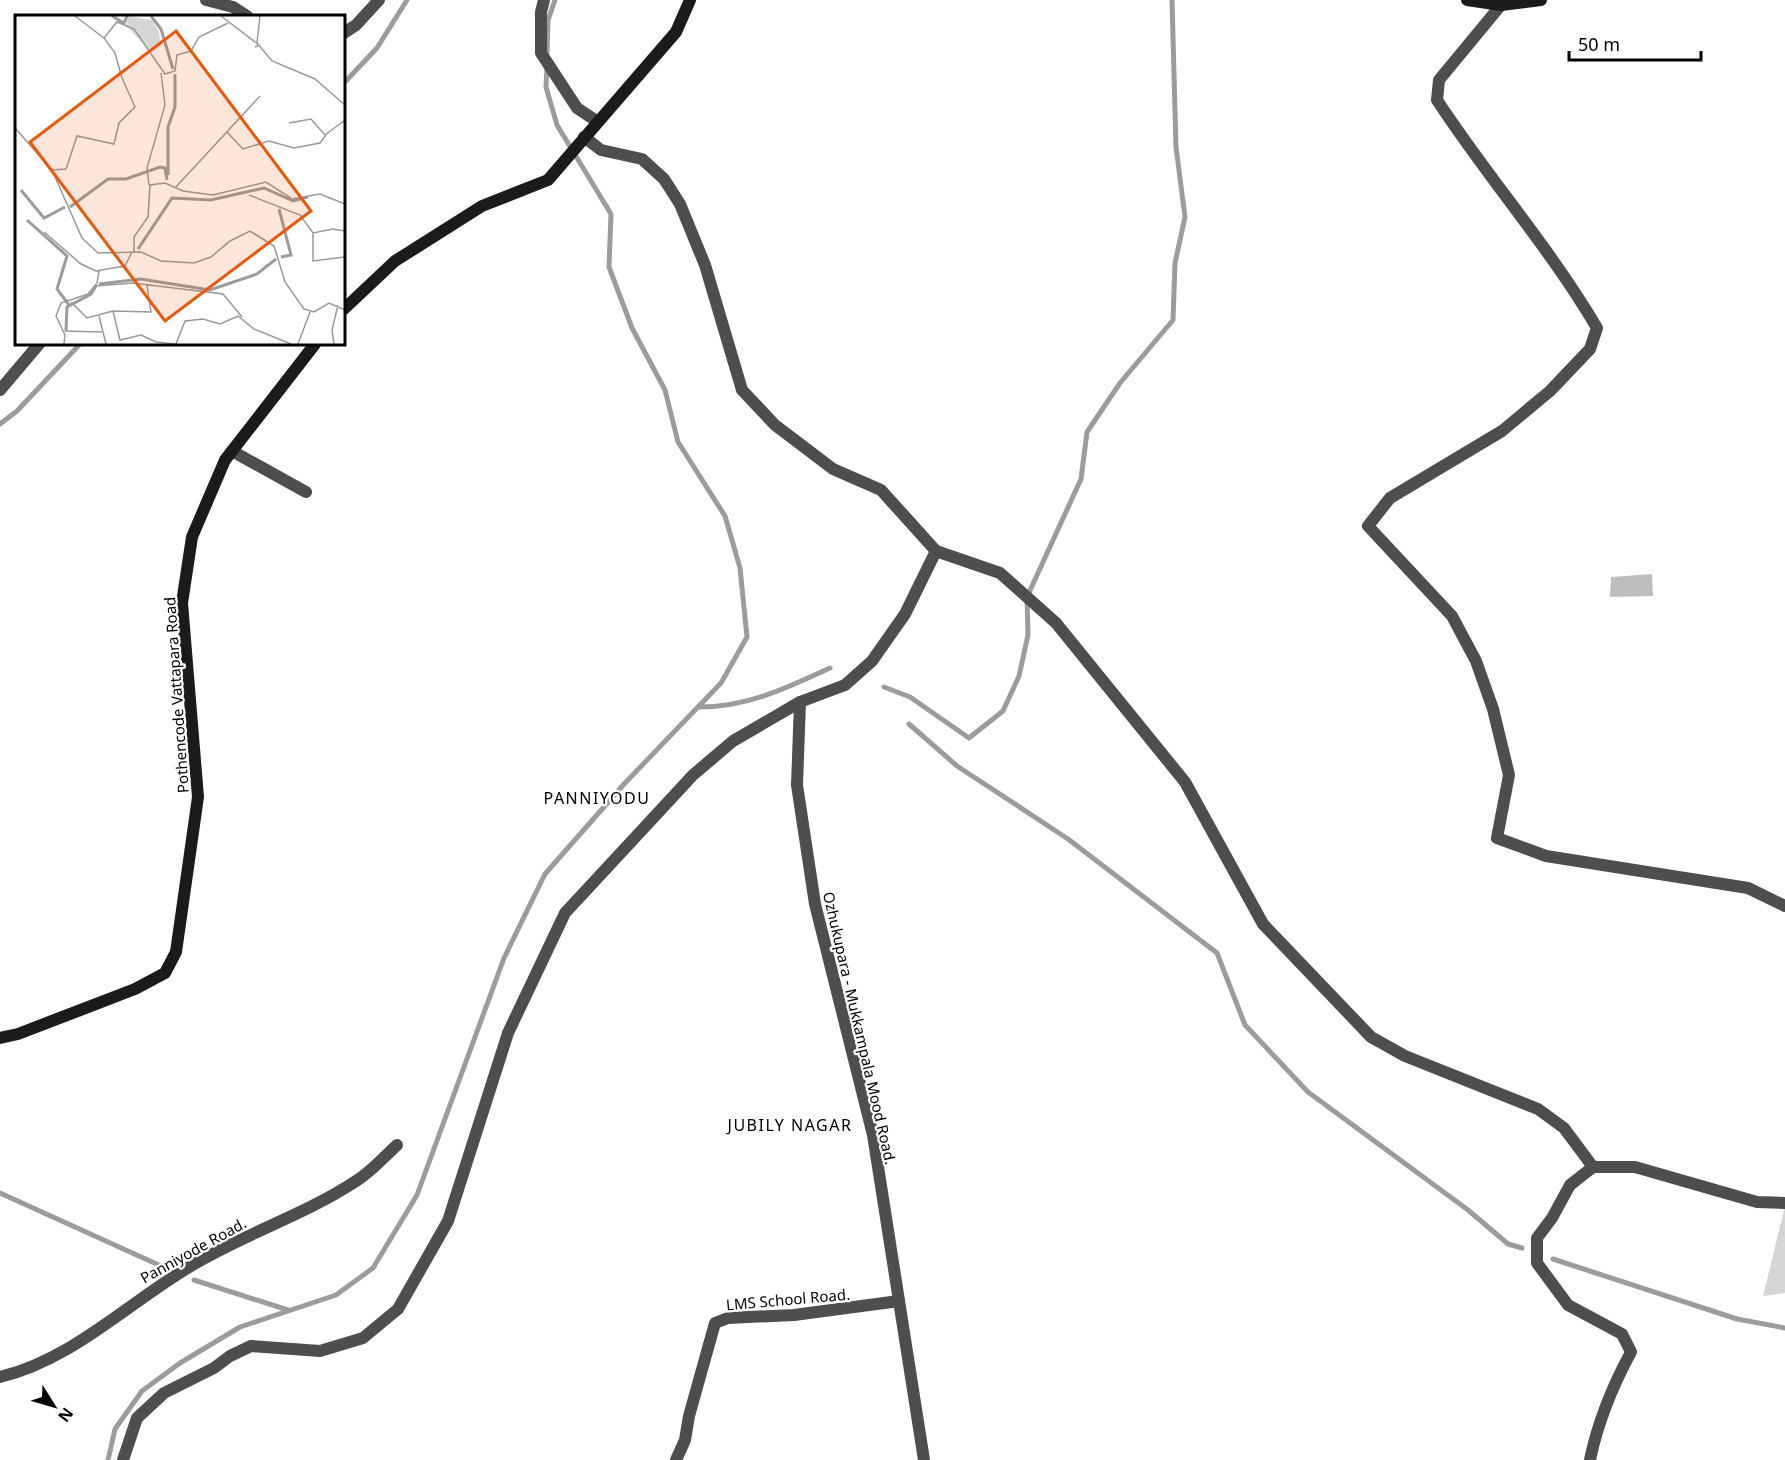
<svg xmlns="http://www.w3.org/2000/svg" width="1785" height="1460" font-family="'Noto Sans',sans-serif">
	<rect width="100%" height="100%" fill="#fff"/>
	<path fill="#d5d5d5" d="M1785,1206V1293L1763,1296Z"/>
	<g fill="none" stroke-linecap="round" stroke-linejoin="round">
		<g stroke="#9c9c9c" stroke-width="5">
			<path d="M547,53L548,20L555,0"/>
			<path d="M344,83L377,48L407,0"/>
			<path d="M0,424L17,411L80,344"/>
			<path d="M884,687L910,697L969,738L1003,711L1019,676L1028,635L1027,597L1081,479L1087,432L1120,383L1173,320L1175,263L1185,217L1176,147L1172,0"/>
			<path d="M699,707C747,707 787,688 830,668"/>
			<path d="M909,724L957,766L1068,839L1217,953L1245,1025L1308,1092L1468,1210L1508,1244L1522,1248"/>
			<path d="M0,1193L161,1266"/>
			<path d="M1553,1259L1737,1319L1785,1328"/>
			<path d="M194,1280L288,1310"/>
			<path d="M108,1460L115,1429L142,1391L180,1363L240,1327L336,1295L373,1268L417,1195L504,958L545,874L625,783L721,683L747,637L740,568L725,516L678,442L665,390L632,328L609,267L611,214L557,125L546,87L547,65"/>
		</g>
	</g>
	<path fill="#bebebe" d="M1652,574L1653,596L1610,597L1611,577Z"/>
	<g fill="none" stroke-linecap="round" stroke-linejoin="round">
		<g stroke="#4e4e4e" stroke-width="12">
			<path d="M206,0L233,7L247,16"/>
			<path d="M544,0L541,12V53L577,108L598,122"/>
			<path d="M1501,5L1439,80L1437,100C1488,178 1550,248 1597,328L1590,349L1550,391L1502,431L1390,498L1368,526L1452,616L1476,661L1493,709L1509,775L1497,838L1546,856L1748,888L1785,906"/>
			<path d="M344,33L356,25L379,0"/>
			<path d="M0,390L39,344"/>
			<path d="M232,451L306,492"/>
			<path d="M936,551L1000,573L1056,623L1185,782L1263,924L1371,1037L1405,1056L1538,1109L1564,1128L1593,1167"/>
			<path d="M800,702L797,785L815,904L873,1135L924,1460"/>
			<path d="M0,1377C71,1360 127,1304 189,1267C243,1234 303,1216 356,1181C371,1172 384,1157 397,1145"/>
			<path d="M123,1460L137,1418L164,1393L214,1368L230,1356L251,1346L320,1351L363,1338L398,1309L448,1221L508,1033L565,913L693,775L733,741L800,702L845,685L872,661L905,614L936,551L881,490L833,469L775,425L742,390L705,265L680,204L664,179L642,159L601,150L584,137"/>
			<path d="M676,1460L685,1440L689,1416L715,1323L728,1318L794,1315L899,1301"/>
			<path d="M1590,1460C1598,1421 1612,1387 1631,1352L1622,1334L1568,1305L1537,1263V1238L1552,1218L1570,1185L1593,1167H1635L1757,1202L1785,1203"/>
		</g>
		<g stroke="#1b1b1b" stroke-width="12">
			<path d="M1467,0L1501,5L1541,0"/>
			<path d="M344,309L395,261L482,206L548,180L676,32L690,0"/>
			<path d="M0,1038L18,1034L135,989L165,973L176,952L198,797L182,603L192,537L225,460L315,344"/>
		</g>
	</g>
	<g text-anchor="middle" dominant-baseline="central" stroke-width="4.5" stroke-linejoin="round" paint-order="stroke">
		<g font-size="15" fill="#000" stroke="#fff">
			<text transform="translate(176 695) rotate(-94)">Pothencode Vattapara Road</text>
			<text transform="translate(860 1028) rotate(77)">Ozhukupara - Mukkampala Mood Road.</text>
			<text transform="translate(193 1250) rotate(-29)">Panniyode Road.</text>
			<text transform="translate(788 1299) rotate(-5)">LMS School Road.</text>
		</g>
		<g font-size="16" letter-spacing="1.5" fill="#000" stroke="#fff">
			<text x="597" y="798">PANNIYODU</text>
			<text x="790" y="1125">JUBILY NAGAR</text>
		</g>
	</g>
	<g transform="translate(15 15)">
		<rect width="330" height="330" fill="#fff"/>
		<path d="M113,1L137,5L144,17L146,31L136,36L111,11Z" fill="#d5d5d5"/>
		<path fill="none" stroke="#9c9c9c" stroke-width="3" d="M97,1L109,8L112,1M136,1L146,14L158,54M153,160V112L160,92V59M6,175L29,203L50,192M55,192L93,164H111L145,152L150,153L152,165M264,194L276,240L266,242M12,205L52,241L42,274L54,290M123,234L157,183L196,185L249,173L278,186L293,182M84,269L126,264L195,275L242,259L261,244M51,316L52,292L76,279L81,271"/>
		<path fill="none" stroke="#999" stroke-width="1.5" d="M60,1L89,23L102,7L119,14L150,59L160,56L162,40L176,36L184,22L213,8M206,1L244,30L240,32M245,1L242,28L257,46L300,64L330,90M274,108L296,104L310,120L330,105M0,113L37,155L67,223L83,238L126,237L146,246L179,248L196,242L215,226L235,216L259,231L270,267L289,294L299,297L314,288L330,295M212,117L228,134L254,126L279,133L305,128L311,120M37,155L51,154L62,121L99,129L104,108L120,92L107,63L100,38L89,23M134,170L132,153L150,90L146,58M160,173L245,81M234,180L285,200L298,218L318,214L330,216M29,217L66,249L81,256L110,251L117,237M298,218V246L330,242M119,237V222L133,202L135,170L150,168L168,176L198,180L251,167L277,184L305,179L330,189M80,271L118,268L208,279L227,302M56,287L72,303L98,296L105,325L126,320L141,327L160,329M98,296L136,297L132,270M84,301L91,329M50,316L87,317M49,329L50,320L41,301L46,288L73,279L82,268L84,256M161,329L170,306L188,304L205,309L223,301L239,314L276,329M283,329L295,297M319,329L317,315L323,290"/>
		<path fill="#e8590c" fill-opacity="0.15" stroke="#e8590c" stroke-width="3" d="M161,16L296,196L150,306L15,127Z"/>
		<rect width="330" height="330" fill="none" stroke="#000" stroke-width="3"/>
	</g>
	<g transform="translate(54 1406) rotate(127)" stroke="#ffffff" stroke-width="4.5" paint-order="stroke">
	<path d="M0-4.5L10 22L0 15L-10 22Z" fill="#000000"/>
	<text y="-9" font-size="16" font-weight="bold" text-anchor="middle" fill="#000000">N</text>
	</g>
	<path d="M1569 51v9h132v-9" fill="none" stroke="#000000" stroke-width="3"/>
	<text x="1578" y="51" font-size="18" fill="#000000" stroke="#ffffff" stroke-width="4.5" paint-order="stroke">50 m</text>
</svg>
